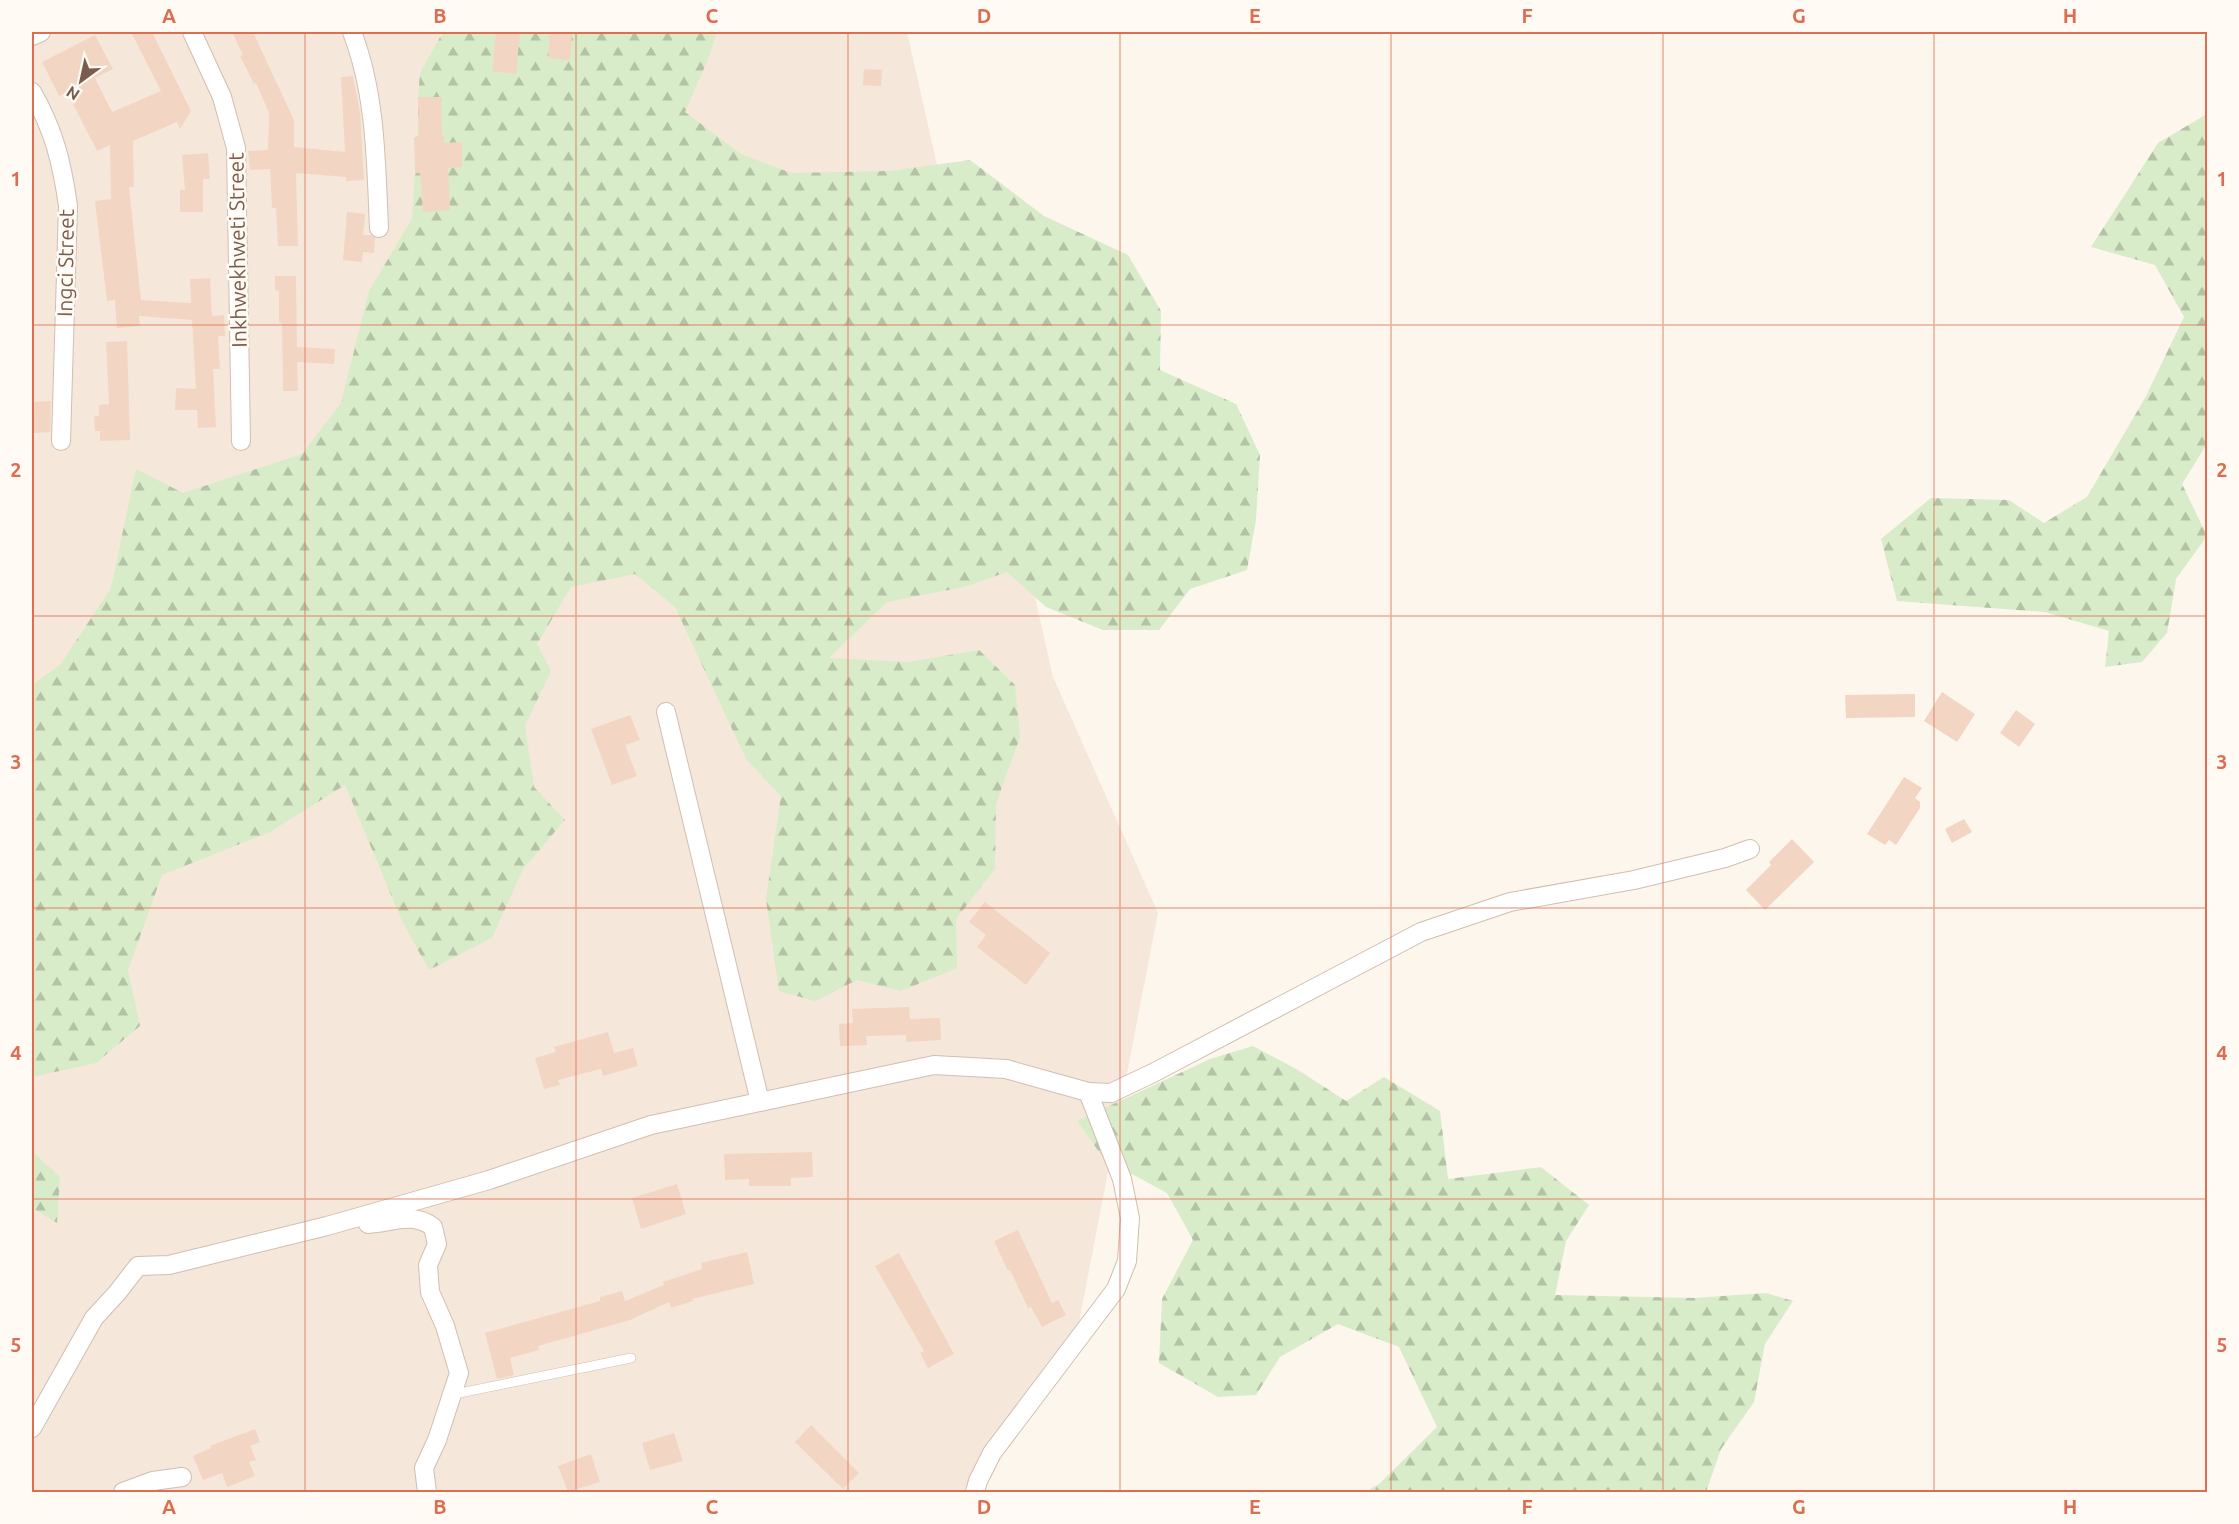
<svg xmlns="http://www.w3.org/2000/svg" width="2239" height="1524" font-family="Ubuntu,sans-serif">
	<defs>
		<pattern id="forest-firs" width="22" height="20" patternUnits="userSpaceOnUse" patternTransform="scale(1.5)"><rect width="22" height="20" fill="#d8ecc9"/><path d="M5 1l3.5 6h-7zM16 11l3.5 6h-7z" fill="#b4c2a5"/></pattern>
	</defs>
	<rect width="100%" height="100%" fill="#fdf6ec"/>
	<path fill="#f5e8da" d="M32,32H907L1053,677L1158,913L1075,1343L971,1492H32Z"/>
	<g fill="url(#forest-firs)">
		<path d="M443,32H717L709,57L685,112L741,154L791,173L889,171L970,160L1044,216L1128,255L1161,311L1160,370L1236,404L1260,455L1256,520L1247,570L1190,589L1159,630H1103L1046,607L1007,572L964,587L887,602L829,658L908,662L979,650L1015,685L1020,737L996,804L995,869L956,919L957,968L901,991L857,980L815,1001L779,991L766,899L781,796L746,759L675,607L635,574L571,587L537,644L551,671L525,726L534,787L565,820L523,869L492,938L429,970L402,921L345,785L270,832L162,875L128,970L140,1026L96,1063L32,1077V685L60,665L111,588L136,469L183,493L302,454L341,403L369,291L412,219L415,173L418,162V97L420,73Z"/>
		<path d="M2207,114V444L2182,484L2207,536L2176,579L2167,633L2142,662L2105,667L2109,631L2045,612L1897,601L1881,539L1931,498L2009,500L2044,523L2087,497L2145,398L2184,317L2155,265L2091,247L2158,143Z"/>
		<path d="M1253,1046L1298,1070L1346,1101L1384,1077L1440,1111L1448,1179L1541,1167L1589,1205L1566,1241L1555,1295L1694,1298L1766,1293L1793,1301L1765,1344L1754,1402L1721,1449L1706,1492H1365L1379,1484L1437,1427L1399,1347L1338,1324L1280,1357L1256,1395L1218,1397L1159,1363L1162,1299L1193,1240L1167,1193L1104,1159L1077,1121L1210,1059Z"/>
		<path d="M32,1151L60,1177L57,1223L32,1208Z"/>
	</g>
	<g fill="#f3d5c3">
		<path d="M131,32H152L191,111L180,129L177,122L133,141L134,187H129L141,300L191,303L190,279L210,278L212,316L224,315L225,336H218L220,369H213L216,427L198,428L197,410H175L176,388L196,389L192,320L139,316L140,326L117,328L115,300L107,301L95,201L111,199L110,145L97,151L67,92L59,96L42,62L95,35L113,69L95,78L112,112L161,91Z"/>
		<path d="M232,32H253L294,120V147L345,152L341,77L353,76L360,112L364,180L346,181V177L296,173L298,246H278L276,208H272L270,169L250,170L248,151L268,150L269,113L256,83L254,84L240,56L243,55Z"/>
		<path d="M496,32H520L516,74L492,71Z"/>
		<path d="M550,32L572,34L570,60L548,58Z"/>
		<path d="M864,69L882,70L881,86L863,85Z"/>
		<path d="M418,97H441L442,136H444V143L462,142V167L448,168L450,210L423,212L420,173H415L414,137L419,136Z"/>
		<path d="M208,153L210,179H203V212H180V190H185L182,155Z"/>
		<path d="M347,212L365,214L363,235H371L375,238L374,253L363,252L362,262L343,260Z"/>
		<path d="M275,276H296L297,347L335,349L334,364L297,362L298,391H283L282,323H279V291L275,290Z"/>
		<path d="M127,341L130,440L100,441V431H95L94,416H99V405L109,404L106,342Z"/>
		<path d="M51,401L50,432L32,433V402Z"/>
		<path d="M1942,692L1975,714L1957,742L1924,721Z"/>
		<path d="M1915,694V717L1846,718L1845,695Z"/>
		<path d="M2016,710L2035,724L2019,747L2000,733Z"/>
		<path d="M630,715L640,740L625,745L637,776L612,785L591,729Z"/>
		<path d="M1904,777L1922,788L1915,798L1920,802V808L1896,845L1889,840L1885,845L1867,834Z"/>
		<path d="M1964,819L1972,832L1952,843L1945,829Z"/>
		<path d="M1792,839L1814,862L1765,910L1746,890L1771,865L1769,862Z"/>
		<path d="M985,902L1050,953L1026,985L977,947L986,935L969,922Z"/>
		<path d="M909,1007L910,1019L940,1018L941,1040L906,1042V1035L866,1036L867,1045L840,1046L839,1024L853,1023L852,1009Z"/>
		<path d="M608,1032L614,1053L633,1048L638,1066L603,1076L601,1069L558,1080L560,1085L544,1089L535,1058L556,1052L554,1047Z"/>
		<path d="M812,1152L813,1177L791,1178V1186H749V1179L725,1180L724,1154Z"/>
		<path d="M677,1184L686,1214L641,1229L632,1198Z"/>
		<path d="M1018,1230L1052,1303L1058,1300L1066,1315L1042,1327L1031,1307L1028,1308L1010,1270L1008,1271L994,1241Z"/>
		<path d="M747,1252L754,1284L692,1299L693,1301L671,1308L669,1302L630,1320L538,1346L539,1350L510,1358L514,1375L497,1379L485,1333L600,1301V1297L622,1291L625,1301L664,1285L663,1282L702,1269L701,1263Z"/>
		<path d="M899,1253L954,1354L928,1368L920,1353L924,1351L875,1266Z"/>
		<path d="M811,1425L859,1473L843,1489L795,1442Z"/>
		<path d="M255,1429L260,1442L250,1446L256,1460L249,1462L255,1476L227,1487L222,1473L203,1480L193,1456L211,1448L210,1446Z"/>
		<path d="M674,1433L683,1461L650,1470L642,1443Z"/>
		<path d="M591,1454L600,1482L568,1492L558,1466Z"/>
	</g>
	<g fill="none" stroke-linecap="round" stroke-linejoin="round">
		<g stroke="#d1beb0" stroke-width="10">
			<path id="service" d="M456,1390L455,1394L631,1358"/>
		</g>
		<g stroke="#d1beb0" stroke-width="20">
			<g id="minor">
				<path d="M192,32L222,97L236,148L241,441"/>
				<path d="M352,32C376,94 376,162 379,228"/>
				<path d="M32,36L41,32"/>
				<path d="M32,92C54,130 62,163 68,206L61,441"/>
				<path d="M666,712L760,1102"/>
				<path d="M368,1224C392,1223 411,1211 433,1227L437,1244L428,1265L430,1292L445,1326L459,1373L437,1440L424,1468L427,1492"/>
				<path d="M32,1428L94,1318L117,1293L138,1266L169,1265L327,1226L489,1180L651,1125L934,1065L1006,1069L1088,1092L1111,1093L1153,1073L1421,932L1510,902L1634,880L1725,858L1750,849"/>
				<path d="M123,1492L153,1481L182,1477"/>
				<path d="M975,1492L978,1481L992,1453L1116,1289L1127,1261L1130,1218L1122,1179L1088,1092"/>
			</g>
		</g>
		<use href="#service" stroke="#fff" stroke-width="9"/>
		<use href="#minor" stroke="#fff" stroke-width="18"/>
	</g>
	<path fill="none" stroke="#dc6d51" stroke-width="1.5" stroke-opacity="0.55" d="M305,32V1492M576,32V1492M848,32V1492M1120,32V1492M1391,32V1492M1663,32V1492M1934,32V1492M32,325H2208M32,616H2208M32,908H2208M32,1199H2208"/>
	<g text-anchor="middle" dominant-baseline="central" stroke-width="5" stroke-linejoin="round" paint-order="stroke">
		<g font-size="21" fill="#7a5c4d" stroke="#fffaf3">
			<text transform="translate(237 250) rotate(-91)">Inkhwekhweti Street</text>
			<text transform="translate(65 263) rotate(-89)">Ingci Street</text>
		</g>
	</g>
	<rect width="2239" height="1524" fill="none" stroke="#fffaf3" stroke-width="66"/>
	<g transform="translate(81 81) rotate(213)" stroke="#fffaf3" stroke-width="4.5" paint-order="stroke">
	<path d="M0-4.5L10 22L0 15L-10 22Z" fill="#7a5c4d"/>
	<text y="-9" font-size="16" font-weight="bold" text-anchor="middle" fill="#7a5c4d">N</text>
	</g>
	<rect x="33" y="33" width="2173" height="1458" fill="none" stroke="#dc6d51" stroke-width="2"/>
	<g font-size="20" text-anchor="middle" font-weight="bold" fill="#dc6d51">
		<text x="169" y="23">A</text>
		<text x="440" y="23">B</text>
		<text x="712" y="23">C</text>
		<text x="984" y="23">D</text>
		<text x="1255" y="23">E</text>
		<text x="1527" y="23">F</text>
		<text x="1799" y="23">G</text>
		<text x="2070" y="23">H</text>
		<text x="16" y="186">1</text>
		<text x="2222" y="186">1</text>
		<text x="16" y="477">2</text>
		<text x="2222" y="477">2</text>
		<text x="16" y="769">3</text>
		<text x="2222" y="769">3</text>
		<text x="16" y="1060">4</text>
		<text x="2222" y="1060">4</text>
		<text x="16" y="1352">5</text>
		<text x="2222" y="1352">5</text>
		<text x="169" y="1514">A</text>
		<text x="440" y="1514">B</text>
		<text x="712" y="1514">C</text>
		<text x="984" y="1514">D</text>
		<text x="1255" y="1514">E</text>
		<text x="1527" y="1514">F</text>
		<text x="1799" y="1514">G</text>
		<text x="2070" y="1514">H</text>
	</g>
</svg>
